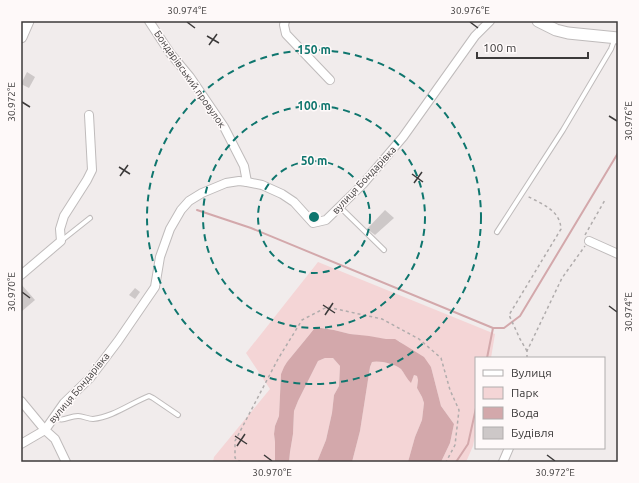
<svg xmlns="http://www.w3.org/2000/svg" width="639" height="483" font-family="Ubuntu,sans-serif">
	<rect width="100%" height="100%" fill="#f1ecec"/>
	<g fill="#f4d5d6">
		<path d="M318,262L495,334L491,358H476V430L473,446L466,462H441L450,443L454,424L441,406L431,367L399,341L350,334L334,330L322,328L310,334L287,362L281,374L279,416L275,426L274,434L275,442V462H213L214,457L270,389L246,353Z"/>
		<path d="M325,358H333L340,366L339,386L334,395L332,413L326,440L317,462H289L290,452L293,434L294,411L298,401L318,361Z"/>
		<path d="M377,361C384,362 395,364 401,369C404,373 407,378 411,382L414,375L417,376L418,380L417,388L422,397L424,403L422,420L415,437L408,462H352L360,431L370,367L372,362Z"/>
	</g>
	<path fill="#d3a8ab" d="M321,328L334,330L350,334L369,336L386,339H395L424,357L431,367L441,406L454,424L450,443L441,462H408L415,437L422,420L424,403L422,397L417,388L418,380L417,376L414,375L411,383C407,379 404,373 401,369C395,364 379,360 372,362L370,367L360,431L352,462H317L326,440L332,413L334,395L339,386L340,366L333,358H325L318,361L298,401L294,411L293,434L290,452L289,462H275V442L274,434L275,426L279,416L281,374L284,367L287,362L310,334L314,329Z"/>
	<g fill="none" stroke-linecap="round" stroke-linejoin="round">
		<g stroke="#d3a8ab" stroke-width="2">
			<path d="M197,210L251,228L493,328H504L520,316L618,153"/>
			<path d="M487,358L493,328"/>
			<path d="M456,462L468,444L476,408"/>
		</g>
	</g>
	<g fill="#cdc8c8">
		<path d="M27,72L35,77L29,88L21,84Z"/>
		<path d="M385,210L394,218L375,235L367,229Z"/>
		<path d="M21,284L35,300L21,312Z"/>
		<path d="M135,288L140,292L135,299L129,295Z"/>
	</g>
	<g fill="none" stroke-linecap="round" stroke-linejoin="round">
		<g stroke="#bfbbbb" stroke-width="6">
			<g id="lane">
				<path d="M340,207L384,250"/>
				<path d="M497,232L563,130L611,49L615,38"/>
				<path d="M61,241L90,218"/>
				<path d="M54,417C63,423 68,416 78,416C83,416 88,419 93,419C113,417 131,403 149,396L153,398L178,415"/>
			</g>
		</g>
		<g stroke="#bfbbbb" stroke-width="10">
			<g id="street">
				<path d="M149,21L170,53L190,77L224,127L244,166L247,182"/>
				<path d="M285,21L284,25L286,34L330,80"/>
				<path d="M589,241L618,254"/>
				<path d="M21,275L61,241L60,229L64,216L87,180L92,170L89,115"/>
				<path d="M21,401L45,430L55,439L66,462"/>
				<path d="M21,444L45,430L64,403L90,378L118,341L155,287L160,257L170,229L181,210L189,201L202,193L226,183L239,181L247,182L262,185L282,194L294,202L313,223L326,220L363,184L403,137L475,36L490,21"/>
				<path d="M503,462L509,448"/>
			</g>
		</g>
		<g stroke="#bfbbbb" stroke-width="13">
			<g id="secondary">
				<path d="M538,21L556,30L568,33L618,38"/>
				<path d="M21,37L28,21"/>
			</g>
		</g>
		<g stroke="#b0acac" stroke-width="1.5" stroke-dasharray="3 3" stroke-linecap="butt">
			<path d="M585,235L605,200"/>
			<path d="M527,351L520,339L509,315L561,229C560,210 542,204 527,196"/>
			<path d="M527,358V351L562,278L585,246"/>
			<path d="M241,462L235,458V441L278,359L302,320L327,307L382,319L419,339L441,358L450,390L459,410L455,445L446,462"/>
		</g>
		<use href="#lane" stroke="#fff" stroke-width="4"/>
		<use href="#street" stroke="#fff" stroke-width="8"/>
		<use href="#secondary" stroke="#fff" stroke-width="11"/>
	</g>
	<path fill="none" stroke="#3c3a3a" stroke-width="1.5" d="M187,22L195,28M470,22L478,28M207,36L219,43M209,45L217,34M22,102L30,107M609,116L617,121M119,167L130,174M412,174L423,182M120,176L128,165M414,183L422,172M22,292L30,298M323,305L335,313M609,306L617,312M325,315L333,303M235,436L247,444M237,446L245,434M264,455L272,461M547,455L555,461"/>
	<g fill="none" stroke="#0f766e" stroke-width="2" stroke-dasharray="7 5">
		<circle cx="314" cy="217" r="56"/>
		<circle cx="314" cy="217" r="111"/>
		<circle cx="314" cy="217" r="167"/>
	</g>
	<g text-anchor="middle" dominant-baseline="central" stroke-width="3" stroke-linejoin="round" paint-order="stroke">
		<g font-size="10" fill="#3c3a3a" stroke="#fef9f9">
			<text transform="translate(190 79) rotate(55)">Бондарівський провулок</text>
			<text transform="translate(364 180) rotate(-47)">вулиця Бондарівка</text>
			<text transform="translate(79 388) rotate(-50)">вулиця Бондарівка</text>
		</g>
	</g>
	<circle cx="314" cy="217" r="6" fill="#0f766e" stroke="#fef9f9" stroke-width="2"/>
	<g font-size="12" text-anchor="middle" font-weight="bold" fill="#0f766e" stroke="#fef9f9" stroke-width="3" stroke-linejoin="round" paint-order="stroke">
		<text x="314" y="54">150 m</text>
		<text x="314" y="110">100 m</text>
		<text x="314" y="165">50 m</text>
	</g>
	<rect width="639" height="483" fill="none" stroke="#fef9f9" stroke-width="44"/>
	<rect x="475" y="357" width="130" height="92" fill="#fef9f9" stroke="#b0adad"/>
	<rect x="483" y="370" width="20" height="6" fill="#ffffff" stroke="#b0adad"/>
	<text x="511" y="377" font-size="12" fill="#3c3a3a">Вулиця</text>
	<rect x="483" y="387" width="20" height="12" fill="#f4d5d6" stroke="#b0adad"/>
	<text x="511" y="397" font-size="12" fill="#3c3a3a">Парк</text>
	<rect x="483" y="407" width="20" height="12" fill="#d3a8ab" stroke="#b0adad"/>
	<text x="511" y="417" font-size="12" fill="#3c3a3a">Вода</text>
	<rect x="483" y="427" width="20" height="12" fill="#cdc8c8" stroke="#b0adad"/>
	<text x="511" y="437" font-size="12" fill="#3c3a3a">Будівля</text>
	<path d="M477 52v6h111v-6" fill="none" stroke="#3c3a3a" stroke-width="2"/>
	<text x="483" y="52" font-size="12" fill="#3c3a3a" stroke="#fef9f9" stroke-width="3" paint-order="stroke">100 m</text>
	<rect x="22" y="22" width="595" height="439" fill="none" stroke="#3c3a3a" stroke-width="1.5"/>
	<g font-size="10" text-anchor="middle" fill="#3c3a3a">
		<text x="187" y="14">30.974°E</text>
		<text x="470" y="14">30.976°E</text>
		<text transform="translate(11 102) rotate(-90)" y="4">30.972°E</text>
		<text transform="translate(628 121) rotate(-90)" y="4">30.976°E</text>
		<text transform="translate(11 292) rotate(-90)" y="4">30.970°E</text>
		<text transform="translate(628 312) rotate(-90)" y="4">30.974°E</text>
		<text x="272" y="476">30.970°E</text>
		<text x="555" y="476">30.972°E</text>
	</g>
</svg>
